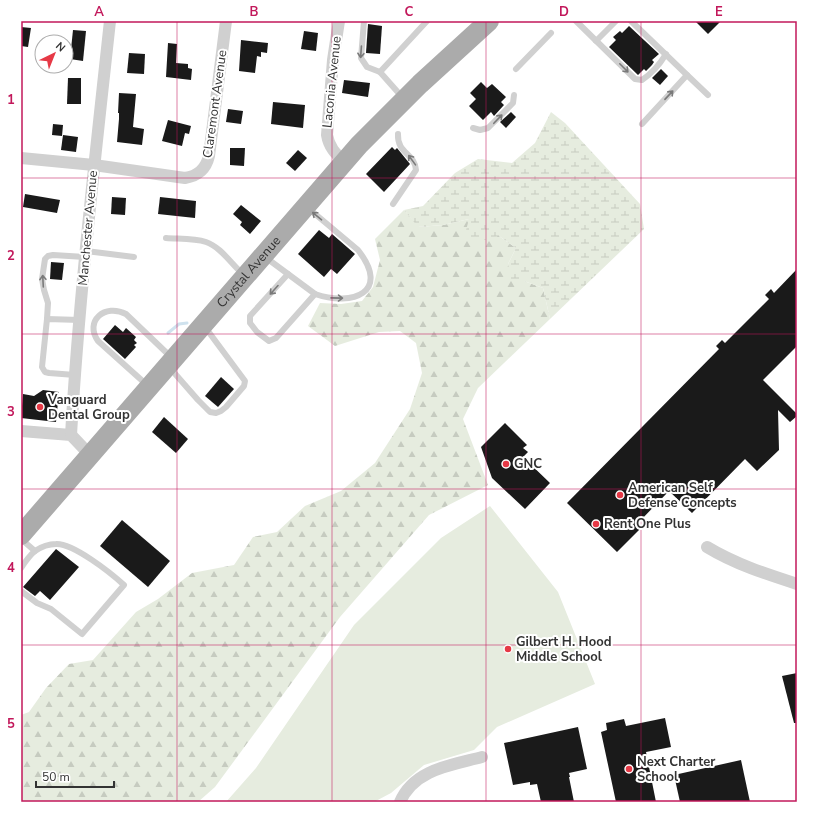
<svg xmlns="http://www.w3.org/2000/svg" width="818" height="823" font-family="'Nunito Sans',sans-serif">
	<defs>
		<pattern id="forest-firs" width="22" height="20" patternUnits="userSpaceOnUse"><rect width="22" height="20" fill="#e6ecdf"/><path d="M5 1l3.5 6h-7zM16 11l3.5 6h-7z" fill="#c6cbc0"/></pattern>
		<pattern id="wetland-marsh" width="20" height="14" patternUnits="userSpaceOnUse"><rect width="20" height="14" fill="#e6ecdf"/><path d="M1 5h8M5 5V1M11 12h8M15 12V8" fill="none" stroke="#c6cbc0"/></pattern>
	</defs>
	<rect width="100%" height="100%" fill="#fff"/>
	<path fill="url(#forest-firs)" d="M404,210L419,227L443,225L469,219L499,236L516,248L508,264L524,281L543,288L550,319L478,388L463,419L488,485L429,515L340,617L215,787L198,802H21V715L29,712L46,688L69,664L93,660L136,612L158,599L192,573L234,565L253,537L277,532L305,506L341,491L375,463L410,409L422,373L416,343L400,331L379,332L335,346L308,326L320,303L341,304L362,301L373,287L380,260L375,239Z"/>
	<path fill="url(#wetland-marsh)" d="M551,112L565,123L640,204L644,229L550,319L543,288L524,281H511L508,264L516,248L499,236L473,243L465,234L469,219L443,225L418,227L404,210L423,206L455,173L478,159L512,163L535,143Z"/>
	<path fill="#e6ecdf" d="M490,506L558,592L595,684L497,727L474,750L424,765L391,793L374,802H226L256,768L354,625L441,538Z"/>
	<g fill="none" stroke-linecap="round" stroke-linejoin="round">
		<path stroke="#cfe2ee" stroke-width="3" d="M168,333L179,324L187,323"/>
	</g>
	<g fill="#1a1a1a">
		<path d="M695,21H721L708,34Z"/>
		<path d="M368,24L382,26L380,54L366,53Z"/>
		<path d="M629,26L659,54L652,60L654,62L652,65L646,71L644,69L638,75L609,47L616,40L613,37L620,31L622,33Z"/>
		<path d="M21,27L31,28L28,47L21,46Z"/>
		<path d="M73,30L86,31L83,61L70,59Z"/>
		<path d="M304,31L318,33L316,51L301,49Z"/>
		<path d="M241,40L268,43L267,53L261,52V57L257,56L255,73L239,71Z"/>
		<path d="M168,43L177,44L176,63L188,64V68L192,69L191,80L166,77Z"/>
		<path d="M129,53L145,54L144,74L127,73Z"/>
		<path d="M661,69L668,76L660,85L652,78Z"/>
		<path d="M68,78H81V104H67Z"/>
		<path d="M344,80L370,83L368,97L342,93Z"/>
		<path d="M481,82L487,88L492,84L506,97L501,102L504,105L494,116L491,112L483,120L469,106L476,99L470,93Z"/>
		<path d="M119,93L136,94L133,127L144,129L142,145L117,142L119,119V113H118Z"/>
		<path d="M273,102L305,105L303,128L271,124Z"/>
		<path d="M228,109L243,111L241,124L226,122Z"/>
		<path d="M511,112L516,117L506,128L500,122Z"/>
		<path d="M168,120L191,126L189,134L185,133L182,146L162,141Z"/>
		<path d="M53,124L63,125L62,136L52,135Z"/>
		<path d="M63,135L78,137L76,152L61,150Z"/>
		<path d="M392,147L395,150L397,148L410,164L384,192L366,174Z"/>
		<path d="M230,148H245L244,166L230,165Z"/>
		<path d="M298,150L307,158L295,171L286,163Z"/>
		<path d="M25,194L60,200L57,213L23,207Z"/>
		<path d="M112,197L126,198L125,215L111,214Z"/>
		<path d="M160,197L196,201L195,218L158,214Z"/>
		<path d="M241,205L261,221L250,234L240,225L242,222L233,214Z"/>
		<path d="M319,230L329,238L332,234L355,254L337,274L331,269L324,277L298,254Z"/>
		<path d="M51,262L64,263L62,280L50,279Z"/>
		<path d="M797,269V346L763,380L797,414V416L790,422L778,410L779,450L757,471L745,459L692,513L669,491L638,523L642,527L617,552L567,503L719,349L716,346L722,340L725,343L769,299L765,295L771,289L774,293Z"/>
		<path d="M115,325L123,332L126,328L136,337L134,340L137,343L134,345L136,347L125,359L103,339Z"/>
		<path d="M221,377L234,389L218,407L205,396Z"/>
		<path d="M43,390L59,392L56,422L21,418L23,394L34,396Z"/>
		<path d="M164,417L188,439L176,453L152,432Z"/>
		<path d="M505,423L527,445L523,448L528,452L523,457L550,483L525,509L492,478L481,447Z"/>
		<path d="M122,520L170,561L148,587L100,546Z"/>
		<path d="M56,549L79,567L50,600L40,591L35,596L23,587Z"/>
		<path d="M797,673V723H794L782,676Z"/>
		<path d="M665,718L671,747L646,752L656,802H616L601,732L607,730L606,723L624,719L626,726Z"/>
		<path d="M578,727L587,769L569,773L570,777H569L574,802H541L537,784L530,785V782L513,785L504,743Z"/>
		<path d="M741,760L750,802H680L674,775Z"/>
	</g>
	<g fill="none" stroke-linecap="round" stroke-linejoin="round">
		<g stroke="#d0d0d0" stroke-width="6">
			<path d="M364,21L361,58L367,67L380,72"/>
			<path d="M576,21L635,79L642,80C651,74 660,64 666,54"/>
			<path d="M631,21L687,75L642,124"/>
			<path d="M596,41L616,21"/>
			<path d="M516,69L551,33"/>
			<path d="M687,75L708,95"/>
			<path d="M403,98L380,72L427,21"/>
			<path d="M473,128L480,130L488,128L513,103L514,95"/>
			<path d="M393,204L416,170C415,153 397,154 398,134"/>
			<path d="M166,238C179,239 194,238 206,242C221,247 232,265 244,275"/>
			<path d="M86,251L134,257"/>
			<path d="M265,257L288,274L250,316V323L257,332L269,341L276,338L315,294C353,307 391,292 358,250L308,208"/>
			<path d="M288,274L315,294"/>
			<path d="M47,319L48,303L44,290L42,279L45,259L48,256L53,255L85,257"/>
			<path d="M170,368L198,400L210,412L216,413L221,411L226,407L244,386L245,381L205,327"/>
			<path d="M75,375L49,373L45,372L42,367L47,319L80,320"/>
			<path d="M147,385L98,341C84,321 105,303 126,314L172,358"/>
			<path d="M21,539L35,551"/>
			<path d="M21,568C25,562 30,555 35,551C41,547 49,544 56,544C73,543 111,573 124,585L82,634L51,609L37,603L21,591"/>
		</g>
		<g stroke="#d0d0d0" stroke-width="12">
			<path d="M339,21L333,60L327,135C329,147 335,153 344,162"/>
			<path d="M21,158L94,165L185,178C198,176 206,169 209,156L226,21"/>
			<path d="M21,431L71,435L90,455"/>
			<path d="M71,435C79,297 95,159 110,21"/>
			<path d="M707,547C735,564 766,574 797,584"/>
			<path d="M400,802C414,769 452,765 482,757"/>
		</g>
		<path stroke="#ababab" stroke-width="20" id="s1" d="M21,535L359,145L420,84L489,21"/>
	</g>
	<defs><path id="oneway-shaft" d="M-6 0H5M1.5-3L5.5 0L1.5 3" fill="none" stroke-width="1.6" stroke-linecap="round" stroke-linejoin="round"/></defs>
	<g stroke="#7a7a7a">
		<use href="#oneway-shaft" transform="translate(361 52) rotate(94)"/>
		<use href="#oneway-shaft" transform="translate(624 68) rotate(45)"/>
		<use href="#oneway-shaft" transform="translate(669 95) rotate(-47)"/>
		<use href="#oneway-shaft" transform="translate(498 119) rotate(-46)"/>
		<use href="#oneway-shaft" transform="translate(412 160) rotate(-126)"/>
		<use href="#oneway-shaft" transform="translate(317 216) rotate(-140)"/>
		<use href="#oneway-shaft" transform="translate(43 281) rotate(-93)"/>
		<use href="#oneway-shaft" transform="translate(274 290) rotate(132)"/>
		<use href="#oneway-shaft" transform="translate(337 298) rotate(1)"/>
	</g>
	<path fill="none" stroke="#c2185b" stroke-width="1" stroke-opacity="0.55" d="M177,21V802M332,21V802M486,21V802M641,21V802M21,178H797M21,334H797M21,489H797M21,645H797"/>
	<g fill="#e63946" stroke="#fff" stroke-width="1.5">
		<circle cx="40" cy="407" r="4"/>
		<circle cx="506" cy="464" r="4"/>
		<circle cx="620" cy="495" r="4"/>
		<circle cx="596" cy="524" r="4"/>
		<circle cx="508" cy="649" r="4"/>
		<circle cx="629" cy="769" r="4"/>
	</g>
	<g text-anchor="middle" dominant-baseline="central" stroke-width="4" stroke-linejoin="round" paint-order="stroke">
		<g font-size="13" fill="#333" stroke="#fff">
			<text transform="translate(332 82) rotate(-84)">Laconia Avenue</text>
			<text transform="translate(215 104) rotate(-82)">Claremont Avenue</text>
			<text transform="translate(88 228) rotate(-85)">Manchester Avenue</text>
			<text stroke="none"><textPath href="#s1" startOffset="348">Crystal Avenue</textPath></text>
		</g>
		<g font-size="13" font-weight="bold" fill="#333" stroke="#fff" text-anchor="start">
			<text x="48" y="400">Vanguard<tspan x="48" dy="15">Dental Group</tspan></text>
			<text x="514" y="464">GNC</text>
			<text x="628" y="488">American Self<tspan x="628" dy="15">Defense Concepts</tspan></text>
			<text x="604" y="524">Rent One Plus</text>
			<text x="516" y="642">Gilbert H. Hood<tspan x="516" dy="15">Middle School</tspan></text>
			<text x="637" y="762">Next Charter<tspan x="637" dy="15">School</tspan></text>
		</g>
	</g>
	<rect width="818" height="823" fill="none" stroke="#ffffff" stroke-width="44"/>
	<g transform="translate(54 54) rotate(43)"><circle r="19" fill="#ffffff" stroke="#adadad"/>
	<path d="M0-3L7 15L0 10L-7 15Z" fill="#e63946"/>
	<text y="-6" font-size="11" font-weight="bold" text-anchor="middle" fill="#333333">N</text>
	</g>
	<path d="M36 781v6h78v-6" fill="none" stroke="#333333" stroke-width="2"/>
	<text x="42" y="781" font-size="12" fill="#333333" stroke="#ffffff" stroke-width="3" paint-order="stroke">50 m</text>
	<rect x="22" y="22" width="774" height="779" fill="none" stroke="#c2185b" stroke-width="1.5"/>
	<g font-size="13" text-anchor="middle" font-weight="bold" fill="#c2185b">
		<text x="99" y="16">A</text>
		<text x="254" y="16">B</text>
		<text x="409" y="16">C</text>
		<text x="564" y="16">D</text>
		<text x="719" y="16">E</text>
		<text x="11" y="104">1</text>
		<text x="11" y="260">2</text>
		<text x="11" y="416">3</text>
		<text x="11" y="572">4</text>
		<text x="11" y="728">5</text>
	</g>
</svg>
